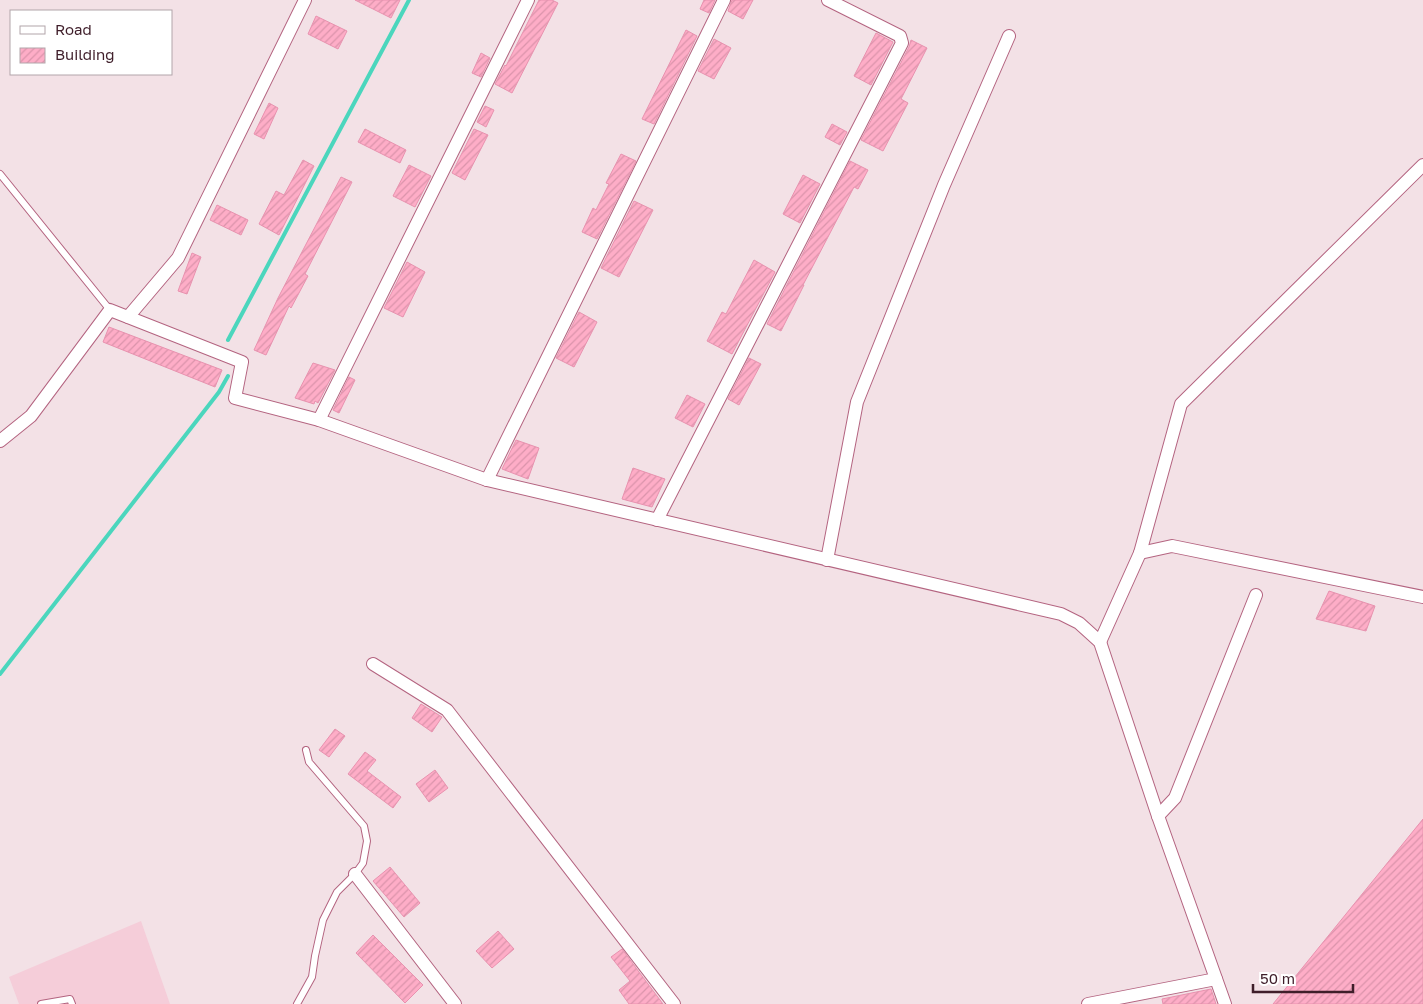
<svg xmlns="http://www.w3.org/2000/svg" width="1423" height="1004" font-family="'Golos Text',sans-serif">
	<defs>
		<pattern id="building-hatch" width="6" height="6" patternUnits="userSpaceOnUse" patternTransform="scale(1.25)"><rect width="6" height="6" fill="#feadc7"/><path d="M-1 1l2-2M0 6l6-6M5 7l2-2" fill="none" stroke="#db94ab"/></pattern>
	</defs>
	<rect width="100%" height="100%" fill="#f3e1e6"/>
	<path fill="#f5cdd9" d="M141,921L170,1004H19L9,977Z"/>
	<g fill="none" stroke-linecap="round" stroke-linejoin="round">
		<g stroke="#4bd6bd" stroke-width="4">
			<path d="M228,340L409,0"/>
			<path d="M0,674L219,392L228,376"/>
		</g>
	</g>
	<g fill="url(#building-hatch)" stroke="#e892af">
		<path d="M355,0H400L391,18Z"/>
		<path d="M539,0H552L558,3L512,93L495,84L505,65L506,66Z"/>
		<path d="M704,0H715L709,13L700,9Z"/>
		<path d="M732,0H753L743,19L728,11Z"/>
		<path d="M316,16L347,31L338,49L308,34Z"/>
		<path d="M686,30L697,36L654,124L642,119Z"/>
		<path d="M876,33L893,42L871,85L854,76Z"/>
		<path d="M714,39L731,48L714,79L698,71Z"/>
		<path d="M911,40L927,48L901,99L908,103L883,151L861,140L909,47Z"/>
		<path d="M481,53L490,58L481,77L472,73Z"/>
		<path d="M269,103L278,108L264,139L254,134Z"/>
		<path d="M485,106L494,110L486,127L477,122Z"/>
		<path d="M832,124L847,132L840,145L825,137Z"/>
		<path d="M365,129L406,150L400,163L358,142Z"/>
		<path d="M474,129L488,135L465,180L452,173Z"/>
		<path d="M621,154L636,161L597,239L582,232L593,208L596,210L609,184L606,183Z"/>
		<path d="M303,160L314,166L279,235L259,224L276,191L284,195Z"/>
		<path d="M850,161L868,170L858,189L854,187L803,285H804L781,331L767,324Z"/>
		<path d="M409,165L431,176L415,207L393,196Z"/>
		<path d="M803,175L820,184L800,223L783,214Z"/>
		<path d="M341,177L352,182L305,274L308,276L291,308L289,306L266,355L254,350L278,298Z"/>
		<path d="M634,201L653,210L619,277L601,268Z"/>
		<path d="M217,205L248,220L241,235L210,220Z"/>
		<path d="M192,253L201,257L187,294L178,291Z"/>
		<path d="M754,260L775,272L732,354L707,341L722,312L726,314Z"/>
		<path d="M407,262L425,272L403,317L384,308Z"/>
		<path d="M579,312L597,322L574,367L556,358Z"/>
		<path d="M109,327L222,370L215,387L103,342Z"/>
		<path d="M749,358L761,364L739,405L728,399Z"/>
		<path d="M313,363L335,370L318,403L315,401L314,404L295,398Z"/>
		<path d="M349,377L355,380L339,413L333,410Z"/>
		<path d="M687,395L705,404L693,427L675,418Z"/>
		<path d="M516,440L539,448L528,479L502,469Z"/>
		<path d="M633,468L665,479L652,507L622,499Z"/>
		<path d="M1329,591L1375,606L1366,631L1316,619Z"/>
		<path d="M421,704L442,717L432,732L412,718Z"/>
		<path d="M335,729L345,736L329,757L319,750Z"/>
		<path d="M365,752L376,760L367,771L401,797L393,808L348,774Z"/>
		<path d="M435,770L448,788L429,802L416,784Z"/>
		<path d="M1423,819V1004H1273Z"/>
		<path d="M390,867L420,903L404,917L373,881Z"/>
		<path d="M498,931L514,949L492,968L476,951Z"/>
		<path d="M373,935L423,985L405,1003L356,953Z"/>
		<path d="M622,949L639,972L663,1004H629L619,990L630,981L611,957Z"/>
		<path d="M1211,989L1216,1004H1163L1162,999Z"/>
	</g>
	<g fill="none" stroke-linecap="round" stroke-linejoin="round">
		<g stroke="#b46480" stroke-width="8">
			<g id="service">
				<path d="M0,174L110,310"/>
				<path d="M41,1004L70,999L72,1004"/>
				<path d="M297,1004L312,977L315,956L323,920L337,892L355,874L363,863L367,841L364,826L309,762L306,750"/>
			</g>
		</g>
		<g stroke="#b46480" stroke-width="14">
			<g id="minor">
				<path d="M128,317L178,258L305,0"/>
				<path d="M319,420L528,0"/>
				<path d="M0,441L31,416L110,310L242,362L235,398L319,420L487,480L1061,614L1079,623L1100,642L1158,816L1225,1004"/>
				<path d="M487,480L724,0"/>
				<path d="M657,520L902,43L900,36L828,0"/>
				<path d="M1140,553L1172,546L1423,597"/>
				<path d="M827,560L857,402L944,185L1009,36"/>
				<path d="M1100,642L1140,553L1181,404L1423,165"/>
				<path d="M373,664L447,710L674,1004"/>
				<path d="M1158,816L1175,798L1256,595"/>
				<path d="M355,874L455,1004"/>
				<path d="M1088,1004L1216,979"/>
			</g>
		</g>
		<use href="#service" stroke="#fff" stroke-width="6"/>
		<use href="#minor" stroke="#fff" stroke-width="12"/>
	</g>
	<rect x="10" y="10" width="162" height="65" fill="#ffffff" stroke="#b2a5aa"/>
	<rect x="20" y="26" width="25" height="8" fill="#ffffff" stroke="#b2a5aa"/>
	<text x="55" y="35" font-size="15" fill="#3f1e2a">Road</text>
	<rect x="20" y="48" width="25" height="15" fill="url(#building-hatch)" stroke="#b2a5aa"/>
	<text x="55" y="60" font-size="15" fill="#3f1e2a">Building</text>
	<path d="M1253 984v8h100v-8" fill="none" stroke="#3f1e2a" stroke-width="2.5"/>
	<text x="1260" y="984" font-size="15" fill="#3f1e2a" stroke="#ffffff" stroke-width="4" paint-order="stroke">50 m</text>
</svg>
